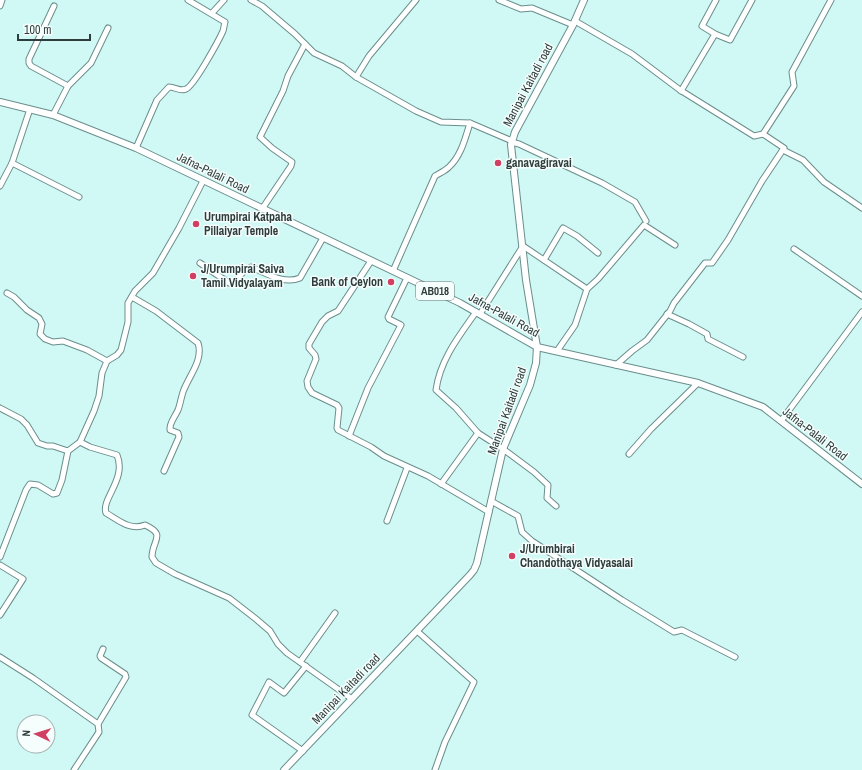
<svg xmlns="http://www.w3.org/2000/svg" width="862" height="770" font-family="'Archivo Narrow',sans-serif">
	<rect width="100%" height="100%" fill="#d0f8f5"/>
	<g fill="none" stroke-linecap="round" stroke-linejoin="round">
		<g stroke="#6a8e8c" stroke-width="7">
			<g id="minor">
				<path d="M251,0L262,6L295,34L314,53L342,66L356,77L416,111L441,122L470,123L512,141"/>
				<path d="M499,0L521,9L532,8L573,25"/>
				<path d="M0,6L2,0"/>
				<path d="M54,6L29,59V63L31,66L68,86"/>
				<path d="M212,13L224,0"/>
				<path d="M575,21L632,54L680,90L754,136L763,134L784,148L762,181L728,240L712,263H705L674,303L670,311L647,340L632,351L616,365"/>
				<path d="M715,34L702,26L716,0"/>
				<path d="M356,77L369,56L416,0"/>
				<path d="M681,91L715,34L730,40L752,0"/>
				<path d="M53,115L68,86L91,63L108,28"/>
				<path d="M763,134L794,86L792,72L831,0"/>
				<path d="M511,142L519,144L602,183L635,202L646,221"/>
				<path d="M136,148L157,100L169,87C175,87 181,92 186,89C194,86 219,40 223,31C224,28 224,25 225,22L188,0"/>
				<path d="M783,150L803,160L824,182L862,208"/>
				<path d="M12,163L79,197"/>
				<path d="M0,186L12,163L30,109"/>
				<path d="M262,209L291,166L292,162L272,148L260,137L283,91L288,76L305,44"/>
				<path d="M794,249L862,296"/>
				<path d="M544,260L563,228L577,236L598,253"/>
				<path d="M371,261L338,311L328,316L322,322L309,344V348L315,355L316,359L307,381L308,387L312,393L337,405L339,408L337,428L338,430L371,447L384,456L428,476L489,512"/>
				<path d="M200,263L229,283H234L244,271L251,267C266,273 284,285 300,278L323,238"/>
				<path d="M393,271L435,176C440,173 445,171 449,167C461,156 465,139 470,123"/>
				<path d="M7,293L14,297L27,310L39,318L42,324L40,334L45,339L53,342L63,341L87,350L107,361"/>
				<path d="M132,297L156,311L198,343C204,360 188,377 183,392C181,398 180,405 178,410C175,417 169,423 170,430L178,433L179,437L164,471"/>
				<path d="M476,312C459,336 440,360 436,390L456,408L478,433L503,449L534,472L548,485L547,498L556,506"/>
				<path d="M480,314L523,246L587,289"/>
				<path d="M667,314L689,324L707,334L708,339L743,357"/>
				<path d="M557,351L575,325L587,289L598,279L644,225L675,245"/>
				<path d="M0,408L21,419L27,425L38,443L47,446H53L68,451L80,442L94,411L99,396L102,373L107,361L117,355L121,350L128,322V303L135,291L153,273L179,228L203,181"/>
				<path d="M781,421L862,312"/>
				<path d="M349,436L368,388L401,325L389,319L388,317L407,278"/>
				<path d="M80,442L90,447L117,455C127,479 101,499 106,513C118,520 130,531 145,525C167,535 152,540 152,557L156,563L175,574L229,598L256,619L270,631L278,644L287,653L352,699"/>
				<path d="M629,454L651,429L698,383"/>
				<path d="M441,484L478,433"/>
				<path d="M491,501L518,516L522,532L532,541L622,600L674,632L682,630L735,657"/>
				<path d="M387,521L407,468"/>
				<path d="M0,557L26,490L30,484L38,485L53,494L57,493L62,480L68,451"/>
				<path d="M0,565L23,579L0,615"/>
				<path d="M417,631L474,682L445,742L435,770"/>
				<path d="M0,657L33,678L98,724L99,732L74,770"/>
				<path d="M300,662L335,613"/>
				<path d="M98,724L126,677L125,674L101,658L100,656L103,649"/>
				<path d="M303,751L252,715L269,682L284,693L306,666"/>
			</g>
		</g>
		<g stroke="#6a8e8c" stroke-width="8">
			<g id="major">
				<path d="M0,102L53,115L136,148L460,303L537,347L698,383L763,407L862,484"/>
				<path d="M284,770L470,575L474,570L477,563L503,449L530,385L536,363L537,347L526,280L511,145L515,132L573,25L584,0"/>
			</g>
		</g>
		<use href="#minor" stroke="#fff" stroke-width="5"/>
		<use href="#major" stroke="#fff" stroke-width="6"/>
	</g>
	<g fill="#cf4062" stroke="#f6fefd" stroke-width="1.5">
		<circle cx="498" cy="163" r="4"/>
		<circle cx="196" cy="224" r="4"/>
		<circle cx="193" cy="276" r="4"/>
		<circle cx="391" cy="282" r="4"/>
		<circle cx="512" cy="556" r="4"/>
	</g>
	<g text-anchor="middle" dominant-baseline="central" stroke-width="3" stroke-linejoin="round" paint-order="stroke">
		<rect fill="#f6fefd" stroke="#6a7776" stroke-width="1" x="416" y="282" width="38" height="18" rx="3"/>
		<g font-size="11" font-weight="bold" fill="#2e3d3c">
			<text x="435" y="291">AB018</text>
		</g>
		<g font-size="12" fill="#2e3d3c" stroke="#f6fefd">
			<text transform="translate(528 85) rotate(-62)">Manipai Kaitadi road</text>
			<text transform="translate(213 173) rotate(26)">Jafna-Palali Road</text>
			<text transform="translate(504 315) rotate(29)">Jafna-Palali Road</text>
			<text transform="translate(507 411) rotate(-70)">Manipai Kaitadi road</text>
			<text transform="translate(815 434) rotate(38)">Jafna-Palali Road</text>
			<text transform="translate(346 689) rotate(-46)">Manipai Kaitadi road</text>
		</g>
		<g font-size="12" font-weight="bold" fill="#2e3d3c" stroke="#f6fefd" text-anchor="start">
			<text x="506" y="163">ganavagiravai</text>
			<text x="204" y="217">Urumpirai Katpaha<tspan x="204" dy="14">Pillaiyar Temple</tspan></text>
			<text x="201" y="269">J/Urumpirai Saiva<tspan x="201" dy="14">Tamil Vidyalayam</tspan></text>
			<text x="383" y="282" text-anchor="end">Bank of Ceylon</text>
			<text x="520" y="549">J/Urumbirai<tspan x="520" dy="14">Chandothaya Vidyasalai</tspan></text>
		</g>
	</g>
	<g transform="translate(36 734) rotate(274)"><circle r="19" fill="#f6fefd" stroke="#a6b1b0"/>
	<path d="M0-3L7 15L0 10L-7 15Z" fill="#cf4062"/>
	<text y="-6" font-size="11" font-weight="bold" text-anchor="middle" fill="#2e3d3c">N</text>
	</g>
	<path d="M18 34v6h72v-6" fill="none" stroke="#2e3d3c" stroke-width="2"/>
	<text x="24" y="34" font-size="12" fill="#2e3d3c" stroke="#f6fefd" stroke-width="3" paint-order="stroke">100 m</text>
</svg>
